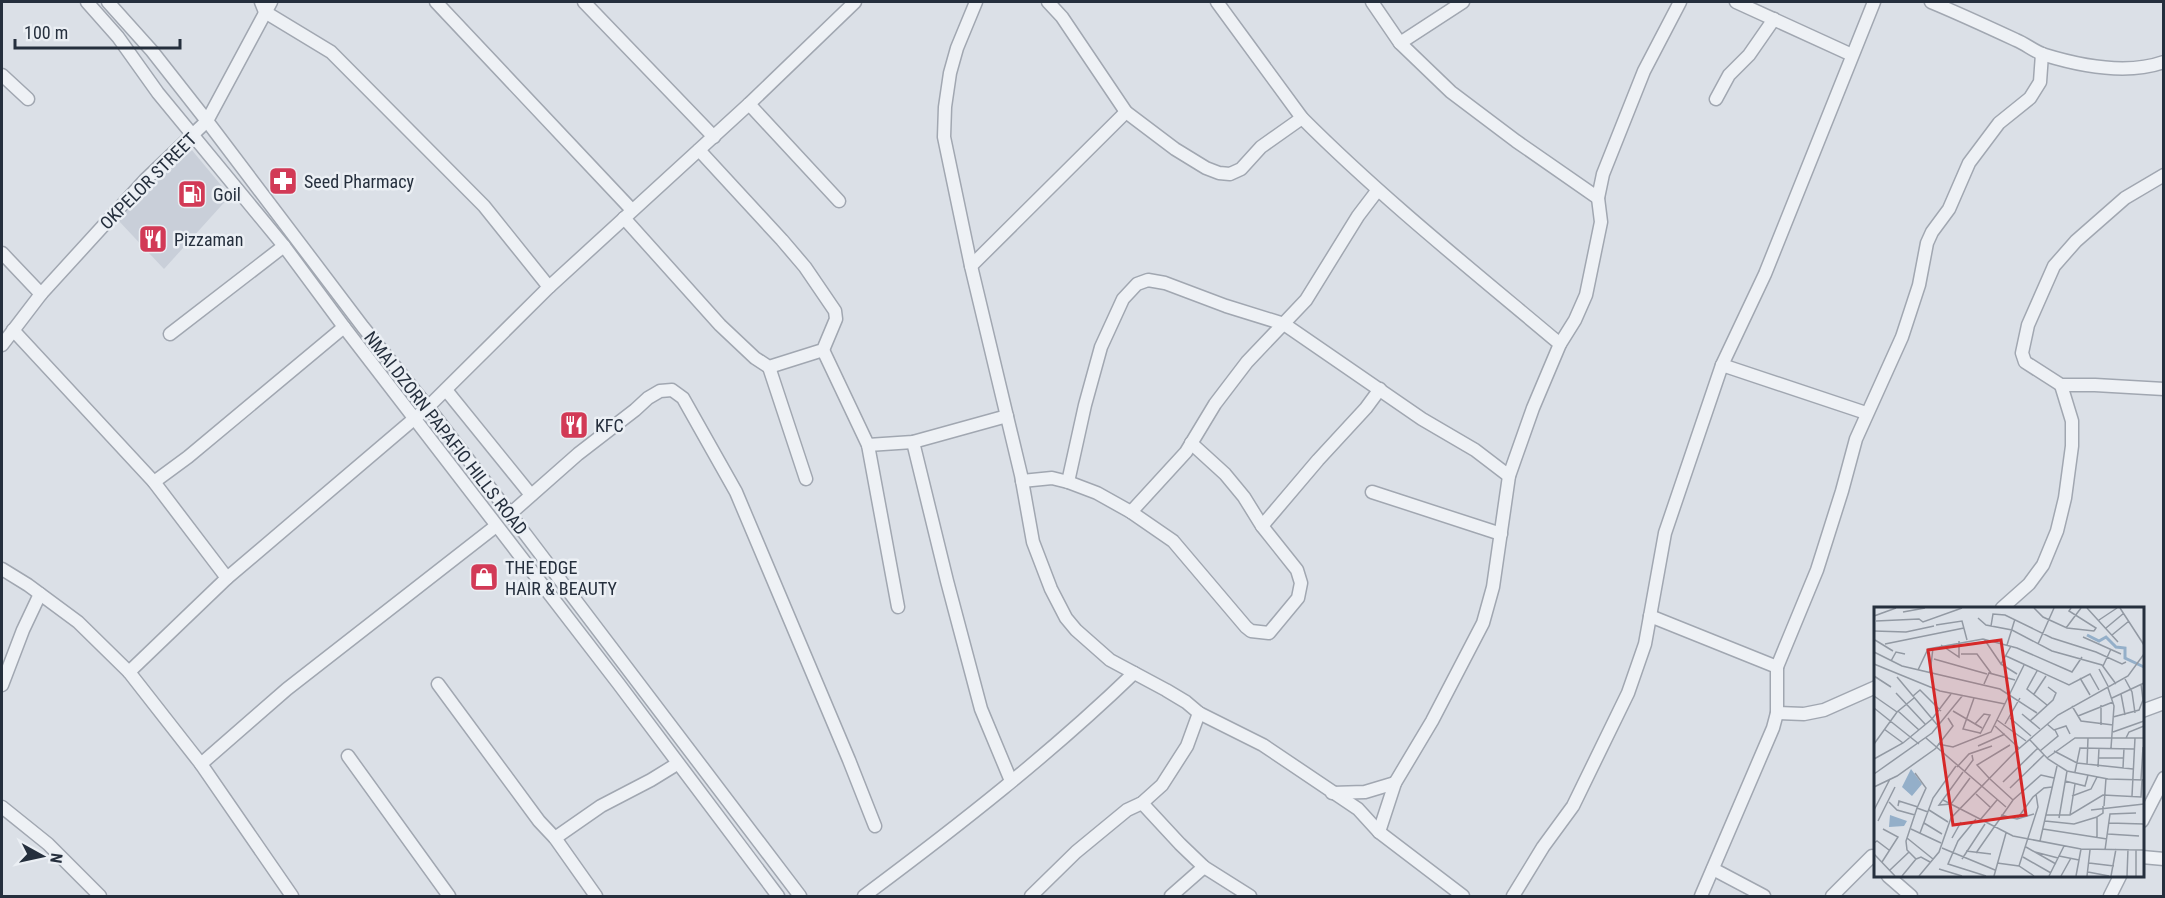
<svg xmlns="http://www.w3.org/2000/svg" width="2165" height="898" font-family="'Roboto Condensed',sans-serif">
	<rect width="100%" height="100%" fill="#dbe0e7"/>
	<path fill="#c9cfd9" d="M191,149L230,196L164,269L118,220Z"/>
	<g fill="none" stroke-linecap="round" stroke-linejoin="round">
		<g stroke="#a1a7b1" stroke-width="15">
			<g id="minor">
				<path d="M87,2L118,37L158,93L284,246L344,327L618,683L778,896"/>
				<path d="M108,2L152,51L207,121L363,327L428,407L510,514L800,896"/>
				<path d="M261,2L265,12L331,52L484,206L549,287"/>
				<path d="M436,2L632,210"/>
				<path d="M584,2L714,137"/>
				<path d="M976,2L957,48L950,73L945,107L944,137L971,266L1021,475L1033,542L1051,589L1066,618L1076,630L1110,660L1166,690L1186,702L1199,713L1263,745L1358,809L1379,832L1463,896"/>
				<path d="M1048,2L1062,17L1126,112L1175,149L1206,168L1219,173L1230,174L1241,169L1261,147L1302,118"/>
				<path d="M1217,2L1302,118C1383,199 1472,270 1560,344"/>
				<path d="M1372,2L1400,43L1451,92L1516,141L1598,198"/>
				<path d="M1736,2L1852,55"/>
				<path d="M1931,2C1960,14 1988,27 2016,40C2026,44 2035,52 2045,55C2081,66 2127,75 2164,62"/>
				<path d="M1400,43L1463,2"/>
				<path d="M2,75L28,99"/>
				<path d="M1716,99L1729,75L1749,55L1774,19"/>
				<path d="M749,104L839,201"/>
				<path d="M2164,175L2125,198L2076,241L2054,266L2028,325L2022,353L2025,362L2061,385H2095L2164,389"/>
				<path d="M624,218L720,325L755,358L769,367L823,350L836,319L835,311L805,267L782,240L699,150"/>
				<path d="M2,253L41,294"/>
				<path d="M971,266L1126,112"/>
				<path d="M13,330L154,482L227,578"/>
				<path d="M170,334L284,246"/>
				<path d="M2,345L41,294L145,180L207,121L271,2"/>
				<path d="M823,350L868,445L898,607"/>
				<path d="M1722,365L1866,413"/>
				<path d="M769,367L806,479"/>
				<path d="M446,390L531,495"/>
				<path d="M913,442L947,581L981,709L1011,781"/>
				<path d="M868,445L913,442L1007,416"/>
				<path d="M1022,481L1052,478L1068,482L1097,493L1131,512L1173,541L1246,627L1251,631L1269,633L1298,598L1301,583L1297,570L1262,526L1244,497L1225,474L1191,443"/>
				<path d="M154,482L188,457L344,327"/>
				<path d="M1068,482L1085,405L1101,347L1123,299L1137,284L1148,280L1165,283L1226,306L1284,324L1422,419L1475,450L1509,476"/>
				<path d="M1372,492L1501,534"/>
				<path d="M1131,512L1186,452L1215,404L1247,362L1306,300L1358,216L1377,191"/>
				<path d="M510,514L578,454L635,410L648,398L660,391L672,390L683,398L736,492L849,760L875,826"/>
				<path d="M1262,526L1318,460L1366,408L1380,389"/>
				<path d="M2,569L28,585L78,622L129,672L201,764L292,896"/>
				<path d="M2002,608L2029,584L2043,565L2057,531L2065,498L2072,446V421L2061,385"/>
				<path d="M1650,616L1777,667V713L1773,728L1701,896"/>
				<path d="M1777,667L1817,570L1842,491L1856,439L1902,337L1919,285L1927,243L1932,232L1949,209L1969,163L1999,123L2030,98L2040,82L2042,54"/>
				<path d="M129,672L227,578L428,407L549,287L749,104L855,2"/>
				<path d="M438,684L539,821L555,838L596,896"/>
				<path d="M2,685L23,630L40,594"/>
				<path d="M2142,711L2164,703"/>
				<path d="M1777,713L1804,714L1824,710L1876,687"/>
				<path d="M348,756L449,896"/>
				<path d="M201,764L287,689L496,526"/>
				<path d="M1332,793L1365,792L1395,783"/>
				<path d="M1142,803L1180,844L1204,867L1250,896"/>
				<path d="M2,807L48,844L100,896"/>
				<path d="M2142,821L2164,778"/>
				<path d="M1379,832L1395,783L1432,721L1483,623L1493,587L1509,476L1533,408L1560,344L1575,320L1586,295L1601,222L1598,198L1603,174L1644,71L1680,2"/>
				<path d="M555,838L601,806L651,780L677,764"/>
				<path d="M2142,857L2164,859"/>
				<path d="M1713,869L1764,896"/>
				<path d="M1888,876L1911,896"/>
				<path d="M864,896C958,826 1050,754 1134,673"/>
				<path d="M1031,896L1076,852L1127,810L1142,803L1162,785L1187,746L1199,713"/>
				<path d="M1171,896L1204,867"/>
				<path d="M1513,896L1543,847L1573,806L1628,693L1645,644L1665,533L1722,365L1765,274L1874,2"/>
				<path d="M1832,896L1872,856"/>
				<path d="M2110,896L2120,876"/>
			</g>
		</g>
		<use href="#minor" stroke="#eef1f5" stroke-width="12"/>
	</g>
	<defs>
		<g id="pharmacy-square" transform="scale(1.5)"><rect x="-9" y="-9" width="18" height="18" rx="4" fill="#d23a56" stroke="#ebeff4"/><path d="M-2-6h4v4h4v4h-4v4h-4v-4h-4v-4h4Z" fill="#fff"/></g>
		<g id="fuel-square" transform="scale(1.5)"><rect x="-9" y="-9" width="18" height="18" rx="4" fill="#d23a56" stroke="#ebeff4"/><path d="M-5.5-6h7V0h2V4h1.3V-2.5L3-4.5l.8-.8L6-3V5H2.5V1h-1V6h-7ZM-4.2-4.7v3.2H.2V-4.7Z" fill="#fff"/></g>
		<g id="restaurant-square" transform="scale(1.5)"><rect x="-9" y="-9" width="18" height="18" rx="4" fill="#d23a56" stroke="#ebeff4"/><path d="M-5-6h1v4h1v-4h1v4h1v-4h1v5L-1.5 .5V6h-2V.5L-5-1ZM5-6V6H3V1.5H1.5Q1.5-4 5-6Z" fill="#fff"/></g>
		<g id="shop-square" transform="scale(1.5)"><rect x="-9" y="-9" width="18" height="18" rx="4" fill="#d23a56" stroke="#ebeff4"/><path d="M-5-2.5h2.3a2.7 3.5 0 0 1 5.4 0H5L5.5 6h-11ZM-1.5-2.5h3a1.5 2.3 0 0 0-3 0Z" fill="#fff"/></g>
	</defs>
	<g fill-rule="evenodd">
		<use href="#pharmacy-square" x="283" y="181"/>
		<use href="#fuel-square" x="192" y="194"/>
		<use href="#restaurant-square" x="153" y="239"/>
		<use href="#restaurant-square" x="574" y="425"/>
		<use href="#shop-square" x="484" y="577"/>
	</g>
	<g text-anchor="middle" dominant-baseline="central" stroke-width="5" stroke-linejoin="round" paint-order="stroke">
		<g font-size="18" fill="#252f3d" stroke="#ebeff4">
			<text transform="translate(148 181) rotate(-45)">OKPELOR STREET</text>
			<text transform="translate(446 433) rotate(52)">NMAI DZORN PAPAFIO HILLS ROAD</text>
		</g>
		<g font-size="18" fill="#252f3d" stroke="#ebeff4" text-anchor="start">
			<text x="304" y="181">Seed Pharmacy</text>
			<text x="213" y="194">Goil</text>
			<text x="174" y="239">Pizzaman</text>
			<text x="595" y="425">KFC</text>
			<text x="505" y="567">THE EDGE<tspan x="505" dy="21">HAIR &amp; BEAUTY</tspan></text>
		</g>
	</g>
	<g transform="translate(1874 607)">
		<rect width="270" height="270" fill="#dbe0e7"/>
		<path d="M37,162L48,177L38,189L28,180ZM16,208L33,214L30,219L15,220Z" fill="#94afc9"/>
		<path fill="none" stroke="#94afc9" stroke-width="3" d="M213,28L225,34L232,30L242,40L251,41V51L270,60"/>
		<path fill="none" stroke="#9299a3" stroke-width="1.5" d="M160,1L169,10L193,21L220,24M197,1L195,4L222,21L220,24M213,1L244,35M246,1L270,38M29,5L51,1M0,9L22,1M104,11L112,18L138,23L178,44L228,58L242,77M225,13L243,1M2,14L45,12L49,15L88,1M62,18L88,14L93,33M117,19L119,7L131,8L178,31L222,45L248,57L252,55M192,21L207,1M232,21L250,6M0,24L32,25L60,19M238,28L255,14M209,30L247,47M110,32L127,57L137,39M1,33L19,44M11,37L90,21M164,37L180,1M67,38L85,50V34M133,38L141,12M0,45L28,59L126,82L163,106M87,47H103L117,66M132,49L195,78L216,67L225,83M60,52L113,67M17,54L22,45L31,47M0,57L66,84L131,97M127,57L143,67M229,59L237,42M225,62L234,79M44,63L54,42L109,32L143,41L198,65L208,50M163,64L153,82L173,98M56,66L59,41M0,69L17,80M23,70L65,120M206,71L216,88M251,72L258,85L261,106M110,77L115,66L141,73M234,81L240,99L237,141M22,86L51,117M160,87L172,69M247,87L251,108M0,89L23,105M39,89L46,83L67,104M100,91L89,122L106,126M238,91L270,76M227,98V118M198,99L207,114L239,118M0,101L45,137M24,104L45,123M79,104L108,121M148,107L166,122M204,109L239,95M239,110L265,103L269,93L267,77M136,111L157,129M123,113L152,134M156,114L179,93L182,86L174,80M101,117L110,107L116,108L106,127M131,117L146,91M173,117L180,123L192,119L196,127M121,119L145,141M10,122L29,136M239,125L270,114M52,131L132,200M252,131L255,125L270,119M156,133L174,152L193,164L234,172L270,173M0,137L23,105L40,91M64,137L79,140L117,125L150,58M104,139L131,127M166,144L184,129L181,123M180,144L203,156L259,162M173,151L201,131H270M225,151H249M0,152L29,136L58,112L77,87M213,158L214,131M83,160L95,147L118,139M224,160L225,141M249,161L250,141M89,165L65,198L77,197L96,171M90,165L99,153L98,148M201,165L206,141L260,142M41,166L52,181L43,201M0,167L58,126L89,88M115,171L103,158L136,138M116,172L139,193M267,173L269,140M191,174L211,179L214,168M129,175L164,141M0,180L23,169L61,142L79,119L74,111M136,181L170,148M102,187L116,200M198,189L217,182L223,170M258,189L261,131M69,193L139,229L207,242L270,243M15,195L23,203L41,208M24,199L25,194L44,200M230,199L232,171M0,203L16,172M55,203L74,215M217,203L270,197M54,205L43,201L32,234L33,243L42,252L47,250L56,255M127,208L143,212L160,207M172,208H196L229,188L267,190L268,173M196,208L201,177M185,211L193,164M102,212L84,234L74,257L112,269M143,212L159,190L170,181L178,180M106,213L123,193M4,214L21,180M171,214L200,217L223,210M50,216L68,227M235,216L270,217M37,222L67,236M169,222L233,232M46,226L59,191L82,159M234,227L265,229M33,231L59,252M78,231L87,215M223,231V210L229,206V199M166,234L183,159M0,236L3,234L15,243M152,240L182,257M68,241L121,263M231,243L236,207L262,206M92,244L117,247M161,245L184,251M102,246L139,193L167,168L180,171M0,247L21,269M185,249L205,253M149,250L177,266M88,252L111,217M8,255L24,230L9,222M123,256L145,259L160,269M215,256L240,259M145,259L164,200L162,187M65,262L88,269M16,263L35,245M214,265L235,269M28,269L42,252M45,269L65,245L77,211L141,145L184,108L254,69L270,47M120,269L132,226M175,269L190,239M187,269L197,251M202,269L207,242M213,269L216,243M237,269L242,242M253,269L254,242M262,269V243"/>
		<path fill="#d62828" fill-opacity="0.15" stroke="#d62828" stroke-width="3" d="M127,33L152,208L79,218L54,43Z"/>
		<rect width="270" height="270" fill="none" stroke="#252f3d" stroke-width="3"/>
	</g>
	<rect width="2165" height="898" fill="none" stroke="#252f3d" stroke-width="6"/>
	<g transform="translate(42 856) rotate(98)" stroke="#ebeff4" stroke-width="4.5" paint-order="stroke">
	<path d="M0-4.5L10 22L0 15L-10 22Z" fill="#252f3d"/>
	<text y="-9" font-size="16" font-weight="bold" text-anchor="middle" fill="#252f3d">N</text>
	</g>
	<path d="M15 39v9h165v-9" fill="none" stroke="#252f3d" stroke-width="3"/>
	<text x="24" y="39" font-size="18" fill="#252f3d" stroke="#ebeff4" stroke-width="4.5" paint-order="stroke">100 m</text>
</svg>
